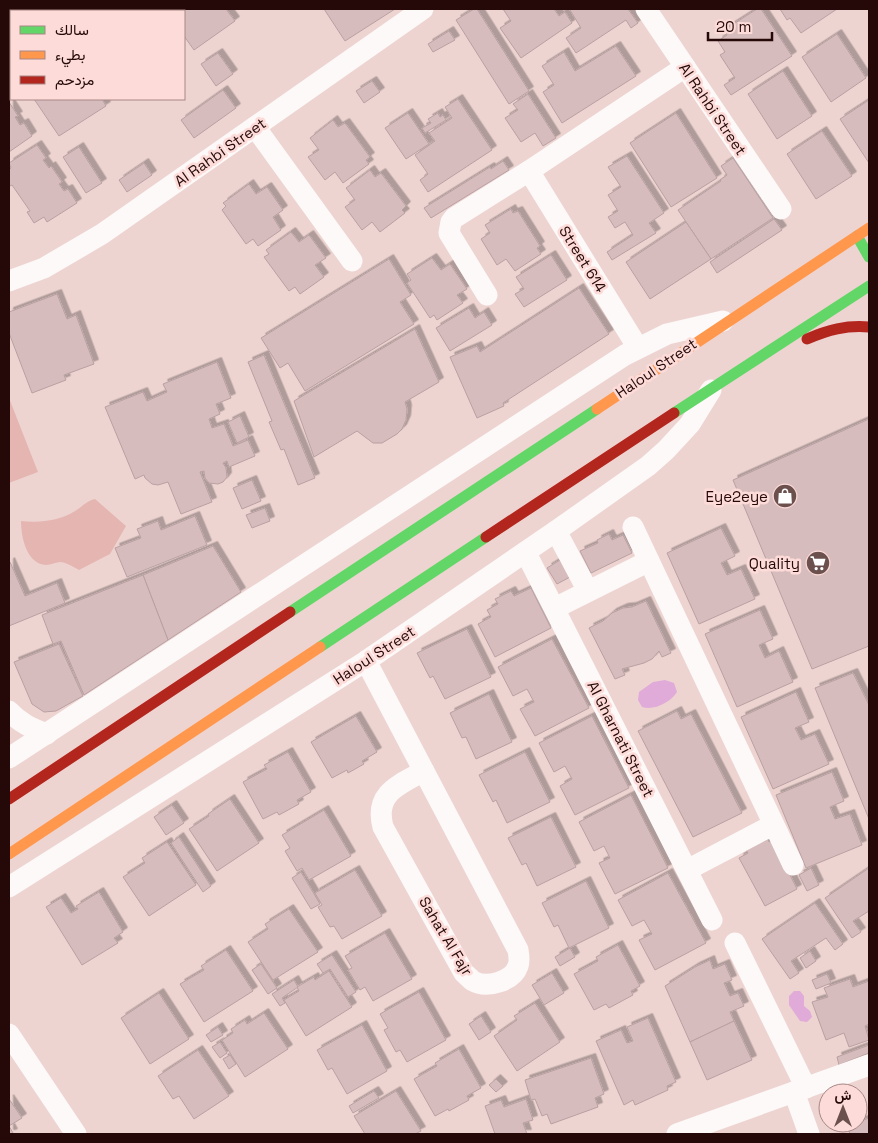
<svg xmlns="http://www.w3.org/2000/svg" width="878" height="1143" font-family="'Space Grotesk',Vazirmatn,sans-serif">
	<defs>
		<filter id="shadow"><feDropShadow dx="4.5" dy="-4.5" stdDeviation="0" flood-color="#0004"/></filter>
	</defs>
	<rect width="100%" height="100%" fill="#eed4d1"/>
	<g fill="#e5b6b1">
		<path d="M9,398L38,472L9,483Z"/>
		<path d="M95,499L126,526L110,554L79,570C74,567 67,563 61,562C56,562 51,565 46,565C26,564 21,536 21,521C40,523 59,521 75,511C82,507 86,501 95,499Z"/>
	</g>
	<g fill="#e0abd9">
		<path d="M665,680L674,683L677,692C671,702 654,711 642,707L638,700L639,692L653,682Z"/>
		<path d="M794,991H800L804,996V1006L810,1011L812,1017L807,1022L800,1021L789,1005V996Z"/>
	</g>
	<g fill="#d7bcbd" stroke="#b9a0a2" filter="url(#shadow)">
		<path d="M37,9H66L62,11H38Z"/>
		<path d="M164,9H226L235,21L194,50L184,36V11H166Z"/>
		<path d="M324,9H395L345,41Z"/>
		<path d="M474,9H477L529,91L509,104L456,20Z"/>
		<path d="M503,9H554L559,16L565,12L572,23L521,58L500,28L511,21Z"/>
		<path d="M571,9H628L638,23L631,28L626,20L576,53L566,38L581,28L570,10Z"/>
		<path d="M757,9H761L792,56L731,95L724,85L735,78L720,55L725,52L718,41L727,35L724,30Z"/>
		<path d="M780,9H837L801,33L790,18L787,20Z"/>
		<path d="M449,31L455,40L433,52L428,44Z"/>
		<path d="M837,34L866,78L831,102L802,57Z"/>
		<path d="M616,46L636,76L562,123L543,92L554,85L542,66L564,52L575,71Z"/>
		<path d="M218,53L233,74L216,86L201,64Z"/>
		<path d="M783,71L812,116L777,139L748,94Z"/>
		<path d="M372,81L380,92L364,103L356,91Z"/>
		<path d="M223,90L236,108L194,138L181,120Z"/>
		<path d="M528,94L556,138L543,146L535,133L521,142L505,118L518,110L513,104Z"/>
		<path d="M34,99H102L106,106L59,136Z"/>
		<path d="M458,99L492,150L428,192L420,180L428,174L415,155L435,141L429,133L452,118L445,107Z"/>
		<path d="M869,100V163L840,119Z"/>
		<path d="M9,102L18,116L15,117L20,125L24,123L32,136L9,152Z"/>
		<path d="M408,113L429,144L406,159L385,128Z"/>
		<path d="M438,113L440,117L443,115L446,120L425,133L422,128L431,123L428,119Z"/>
		<path d="M676,113L717,178L671,207L630,143Z"/>
		<path d="M333,120L338,127L345,123L370,157L366,160L369,164L343,183L335,172L325,180L308,157L319,150L310,138Z"/>
		<path d="M822,131L852,176L816,199L787,154Z"/>
		<path d="M37,145L46,158L43,160L49,168L51,166L62,182L59,184L64,191L68,189L77,203L47,222L44,217L34,223L27,212L30,211L12,185L10,186L9,184V170L11,168L9,163Z"/>
		<path d="M79,147L102,183L86,193L63,157Z"/>
		<path d="M627,156L664,213L649,223L656,233L612,260L607,252L633,235L625,222L615,228L608,217L618,211L608,195L621,187L608,167Z"/>
		<path d="M733,158L773,218L711,259L678,210L721,181L720,180L727,175L721,166Z"/>
		<path d="M503,161L509,170L431,218L424,208L490,167L491,169Z"/>
		<path d="M144,163L152,175L127,192L119,180Z"/>
		<path d="M370,170L375,177L381,173L406,206L402,210L405,213L380,232L372,222L362,230L345,207L355,200L346,188Z"/>
		<path d="M249,184L256,194L267,187L283,210L273,217L281,230L258,246L253,239L246,244L222,210L226,206L223,203Z"/>
		<path d="M511,209L513,213L518,211L540,246L537,248L541,254L515,271L506,259L497,265L481,239L490,233L485,225Z"/>
		<path d="M774,219L782,230L717,273L710,262Z"/>
		<path d="M686,222L711,259L650,299L626,262Z"/>
		<path d="M291,232L299,242L309,235L326,258L315,265L324,277L300,294L295,287L289,291L264,257L269,254L266,250Z"/>
		<path d="M551,255L567,280L524,307L515,294L524,289L516,277Z"/>
		<path d="M432,258L441,270L450,264L467,289L457,295L463,303L437,320L434,315L430,318L407,283L411,280L407,274Z"/>
		<path d="M389,259L411,295L400,302L414,324L305,391L288,363L280,368L261,338Z"/>
		<path d="M579,288L609,334L503,403L504,406L477,418L450,357L477,346L480,352Z"/>
		<path d="M57,294L67,319L76,315L94,364L64,375L66,380L32,393L9,333V312Z"/>
		<path d="M469,308L475,318L484,312L492,325L450,351L436,328Z"/>
		<path d="M415,329L439,382L405,402L407,409L406,420L402,429L397,434L382,443H373L357,431L314,457L294,401Z"/>
		<path d="M264,355L315,478L298,485L284,449L281,450L269,422L272,421L248,362Z"/>
		<path d="M217,362L231,398L216,404L220,414L209,419L212,428L224,424L233,446L248,440L255,456L229,467L227,461L223,463L226,468L227,477L223,482L218,484L209,483L205,478L204,471L200,472L212,502L181,514L168,482L158,485L152,484L145,478L144,475L135,479L105,407L143,392L147,401L167,392L163,384Z"/>
		<path d="M240,416L249,437L237,443L228,422Z"/>
		<path d="M869,419V646L812,669L733,480Z"/>
		<path d="M252,480L261,501L242,509L233,488Z"/>
		<path d="M265,508L270,521L252,528L246,515Z"/>
		<path d="M195,516L207,545L127,577L115,548L141,538L137,529L158,521L161,530Z"/>
		<path d="M721,528L735,556L721,563L727,575L741,569L755,599L699,624L667,553Z"/>
		<path d="M609,534L612,540L623,535L632,553L591,573L580,551L598,543L597,540Z"/>
		<path d="M213,546L241,592L168,640L143,575Z"/>
		<path d="M560,560L570,577L557,584L547,568Z"/>
		<path d="M10,562L25,596L57,583L65,603L9,626V563Z"/>
		<path d="M143,575L168,640L84,695L61,641L53,644L42,615Z"/>
		<path d="M531,588L551,628L495,657L478,624L491,617L487,610L498,604L495,599L511,591L514,596Z"/>
		<path d="M646,601L671,653L662,657L659,651L652,659L644,663L622,669L625,675L615,679L589,628L603,621L612,613L623,608L632,607Z"/>
		<path d="M760,610L773,639L759,645L765,658L779,651L793,682L737,707L705,634Z"/>
		<path d="M467,629L491,677L445,699L433,676L430,678L417,653Z"/>
		<path d="M552,639L589,708L535,736L520,709L534,702L527,689L513,696L498,667Z"/>
		<path d="M59,644L83,696L56,711L44,712L32,704L14,662Z"/>
		<path d="M853,673L869,705V819L815,688Z"/>
		<path d="M796,692L809,722L795,728L801,740L815,734L829,764L773,789L741,717Z"/>
		<path d="M489,694L512,742L476,759L466,737L462,738L450,713Z"/>
		<path d="M677,711L681,719L691,714L742,813L693,837L638,731Z"/>
		<path d="M356,716L377,752L362,761L364,764L348,773L347,770L332,778L311,742Z"/>
		<path d="M592,716L629,788L575,815L560,786L572,779L565,766L554,772L539,743Z"/>
		<path d="M288,752L311,792L297,800L299,804L279,815L277,812L263,819L243,782L267,769L264,765Z"/>
		<path d="M525,752L550,802L507,823L496,800L493,802L479,775Z"/>
		<path d="M832,772L844,801L830,807L835,819L850,814L862,845L806,868L776,795Z"/>
		<path d="M631,795L668,868L615,894L599,863L610,858L604,846L594,851L579,822Z"/>
		<path d="M230,799L259,843L217,871L189,829L209,816L208,814Z"/>
		<path d="M172,805L184,823L166,835L154,817Z"/>
		<path d="M324,810L351,856L309,880L302,868L297,871L285,851L290,848L282,835Z"/>
		<path d="M551,817L576,867L537,886L526,863L522,865L508,838Z"/>
		<path d="M179,837L211,886L203,892L171,843Z"/>
		<path d="M768,839L769,842L775,839L785,865L797,889L765,906L739,858L748,853L746,850Z"/>
		<path d="M167,842L196,885L149,916L123,877L145,863L142,858Z"/>
		<path d="M811,868L819,885L807,891L799,875Z"/>
		<path d="M869,868V911L853,921L861,932L852,938L825,898Z"/>
		<path d="M355,870L382,916L342,939L334,926L330,927L318,907L322,905L315,893Z"/>
		<path d="M301,872L320,904L311,909L292,878Z"/>
		<path d="M668,873L706,943L655,970L639,940L652,934L644,920L632,926L618,900Z"/>
		<path d="M586,881L609,928L569,948L558,925L554,927L542,903Z"/>
		<path d="M99,892L123,932L114,938L118,943L82,965L46,907L61,898L71,913L78,909L76,906Z"/>
		<path d="M815,903L843,944L835,950L826,938L791,961L799,973L790,979L762,939Z"/>
		<path d="M289,909L318,952L273,980L248,942L268,929L265,924Z"/>
		<path d="M385,933L412,979L373,1001L365,987L360,990L348,970L352,968L345,956Z"/>
		<path d="M618,945L640,986L631,991L633,995L609,1008L606,1004L594,1010L574,974L598,961L596,957Z"/>
		<path d="M570,948L575,957L560,966L555,957Z"/>
		<path d="M226,950L253,991L204,1022L180,984L204,970L201,966Z"/>
		<path d="M810,951L816,961L806,968L800,958Z"/>
		<path d="M332,955L356,992L348,997L330,969L323,973L317,964Z"/>
		<path d="M710,960L713,969L725,964L732,980L724,983L730,996L738,993L744,1006L730,1012L734,1021L690,1042L665,986L695,967Z"/>
		<path d="M261,964L277,988L268,994L252,970Z"/>
		<path d="M329,971L352,1007L306,1036L284,1000L299,991L297,987L314,977L315,980Z"/>
		<path d="M552,973L564,993L544,1005L532,985Z"/>
		<path d="M827,974L831,983L816,989L812,980Z"/>
		<path d="M850,979L853,987L869,981V1024L865,1026L869,1040L849,1047L844,1033L826,1040L812,1002L828,997L824,988Z"/>
		<path d="M294,980L298,987L282,998L285,1003L280,1006L272,994Z"/>
		<path d="M419,992L446,1040L407,1062L400,1050L396,1052L384,1030L388,1028L380,1014Z"/>
		<path d="M159,993L189,1039L150,1064L121,1018Z"/>
		<path d="M535,1003L560,1042L517,1071L494,1036L517,1020L514,1016Z"/>
		<path d="M264,1013L288,1049L245,1077L222,1040L233,1033L231,1029L245,1020L247,1024Z"/>
		<path d="M481,1016L491,1032L479,1040L469,1024Z"/>
		<path d="M648,1018L676,1082L667,1086L668,1090L635,1105L633,1100L624,1105L596,1041L621,1030L627,1043L633,1041L627,1027Z"/>
		<path d="M734,1021L752,1060L707,1080L690,1042Z"/>
		<path d="M362,1025L387,1071L347,1094L332,1068L328,1070L317,1050Z"/>
		<path d="M218,1027L223,1035L211,1042L206,1035Z"/>
		<path d="M220,1042L227,1053L220,1058L212,1047Z"/>
		<path d="M869,1045V1053L839,1065L837,1057Z"/>
		<path d="M459,1049L481,1088L467,1096L469,1100L449,1111L448,1109L435,1116L414,1079L437,1066L435,1063Z"/>
		<path d="M198,1050L229,1096L194,1119L179,1096L173,1099L158,1076Z"/>
		<path d="M230,1055L236,1064L229,1069L223,1059Z"/>
		<path d="M591,1058L604,1094L595,1098L598,1107L551,1124L547,1114L542,1116L535,1099L531,1100L525,1080Z"/>
		<path d="M496,1079L503,1086L496,1092L489,1085Z"/>
		<path d="M374,1091L379,1098L353,1113L349,1106Z"/>
		<path d="M396,1091L421,1131L415,1134H365L354,1116Z"/>
		<path d="M9,1099L22,1118L9,1126L13,1133L11,1134H9Z"/>
		<path d="M526,1099L533,1120L523,1123L527,1134H495L485,1106L501,1100L504,1107Z"/>
		<path d="M869,1118V1134H850L847,1126Z"/>
	</g>
	<g fill="none" stroke-linecap="round" stroke-linejoin="round">
		<g stroke="#fcf9f8" stroke-width="21">
			<path d="M23,9L24,11"/>
			<path d="M646,9L781,209"/>
			<path d="M255,127L352,261"/>
			<path d="M529,171L638,348"/>
			<path d="M9,281L44,268L102,234L423,9"/>
			<path d="M487,295L449,233L451,222L454,218L529,171L685,67"/>
			<path d="M633,527L649,561"/>
			<path d="M556,531L588,591"/>
			<path d="M526,553L712,920"/>
			<path d="M555,608L649,561L793,865"/>
			<path d="M366,661L518,950C519,956 520,961 518,966C513,981 487,989 473,981C470,979 467,975 464,973L383,827C374,793 399,785 424,771"/>
			<path d="M9,711C20,723 31,728 47,734"/>
			<path d="M9,758L625,355L667,334L723,321"/>
			<path d="M687,870L773,825"/>
			<path d="M9,887L366,661L556,531L648,466L666,450L690,424L711,390"/>
			<path d="M735,943L806,1088"/>
			<path d="M9,1034L76,1134"/>
			<path d="M794,1092L809,1134"/>
			<path d="M677,1134L869,1065"/>
		</g>
		<g stroke="#63d668" stroke-width="11">
			<path d="M857,236L869,257"/>
			<path d="M674,413L869,286"/>
			<path d="M290,612L597,409"/>
			<path d="M320,647L486,537"/>
		</g>
		<g stroke="#ff974d" stroke-width="11">
			<path d="M597,409L869,228"/>
			<path d="M9,854L320,647"/>
		</g>
		<g stroke="#b3261e" stroke-width="11">
			<path d="M807,339C828,330 846,325 869,327"/>
			<path d="M486,537L674,413"/>
			<path d="M9,799L290,612"/>
		</g>
	</g>
	<defs>
		<g id="shop-disc" transform="scale(1.25)"><circle r="9.5" fill="#6b504e" stroke="#fddbd8"/><path d="M-5-2.5h2.3a2.7 3.5 0 0 1 5.4 0H5L5.5 6h-11ZM-1.5-2.5h3a1.5 2.3 0 0 0-3 0Z" fill="#fff"/></g>
		<g id="supermarket-disc" transform="scale(1.25)"><circle r="9.5" fill="#6b504e" stroke="#fddbd8"/><path d="M-6-5.5h2.5l.6 2H6L4.5 2H-2.5L-4.4-4H-6ZM-1.5 3.2a1.3 1.3 0 1 0 .1 0ZM3 3.2a1.3 1.3 0 1 0 .1 0Z" fill="#fff"/></g>
	</defs>
	<g fill-rule="evenodd">
		<use href="#shop-disc" x="785" y="496"/>
		<use href="#supermarket-disc" x="818" y="563"/>
	</g>
	<g text-anchor="middle" dominant-baseline="central" stroke-width="5" stroke-linejoin="round" paint-order="stroke">
		<g font-size="15" fill="#250908" stroke="#fddbd8">
			<text transform="translate(713 109) rotate(56)">Al Rahbi Street</text>
			<text transform="translate(220 152) rotate(-35)">Al Rahbi Street</text>
			<text transform="translate(583 259) rotate(58)">Street 614</text>
			<text transform="translate(656 368) rotate(-34)">Haloul Street</text>
			<text transform="translate(374 655) rotate(-33)">Haloul Street</text>
			<text transform="translate(621 739) rotate(63)">Al Gharnati Street</text>
			<text transform="translate(446 936) rotate(59)">Sahat Al Fajr</text>
		</g>
		<g font-size="15" fill="#250908" stroke="#fddbd8" text-anchor="end">
			<text x="768" y="496">Eye2eye</text>
			<text x="800" y="563">Quality</text>
		</g>
	</g>
	<rect width="878" height="1143" fill="none" stroke="#250908" stroke-width="20"/>
	<rect x="10" y="10" width="175" height="90" fill="#fddbd8" stroke="#a78785"/>
	<rect x="20" y="26" width="25" height="8" fill="#63d668" stroke="#a78785"/>
	<text x="55" y="35" font-size="15" fill="#250908">سالك</text>
	<rect x="20" y="51" width="25" height="8" fill="#ff974d" stroke="#a78785"/>
	<text x="55" y="60" font-size="15" fill="#250908">بطيء</text>
	<rect x="20" y="76" width="25" height="8" fill="#b3261e" stroke="#a78785"/>
	<text x="55" y="85" font-size="15" fill="#250908">مزدحم</text>
	<g transform="translate(843 1108)"><circle r="24" fill="#fddbd8" stroke="#a78785"/>
	<path d="M0-4L9 19L0 12L-9 19Z" fill="#6b504e"/>
	<text y="-8" font-size="14" font-weight="bold" text-anchor="middle" fill="#250908">ش</text>
	</g>
	<path d="M708 32v8h64v-8" fill="none" stroke="#250908" stroke-width="2.5"/>
	<text x="716" y="32" font-size="15" fill="#250908" stroke="#fddbd8" stroke-width="4" paint-order="stroke">20 m</text>
</svg>
